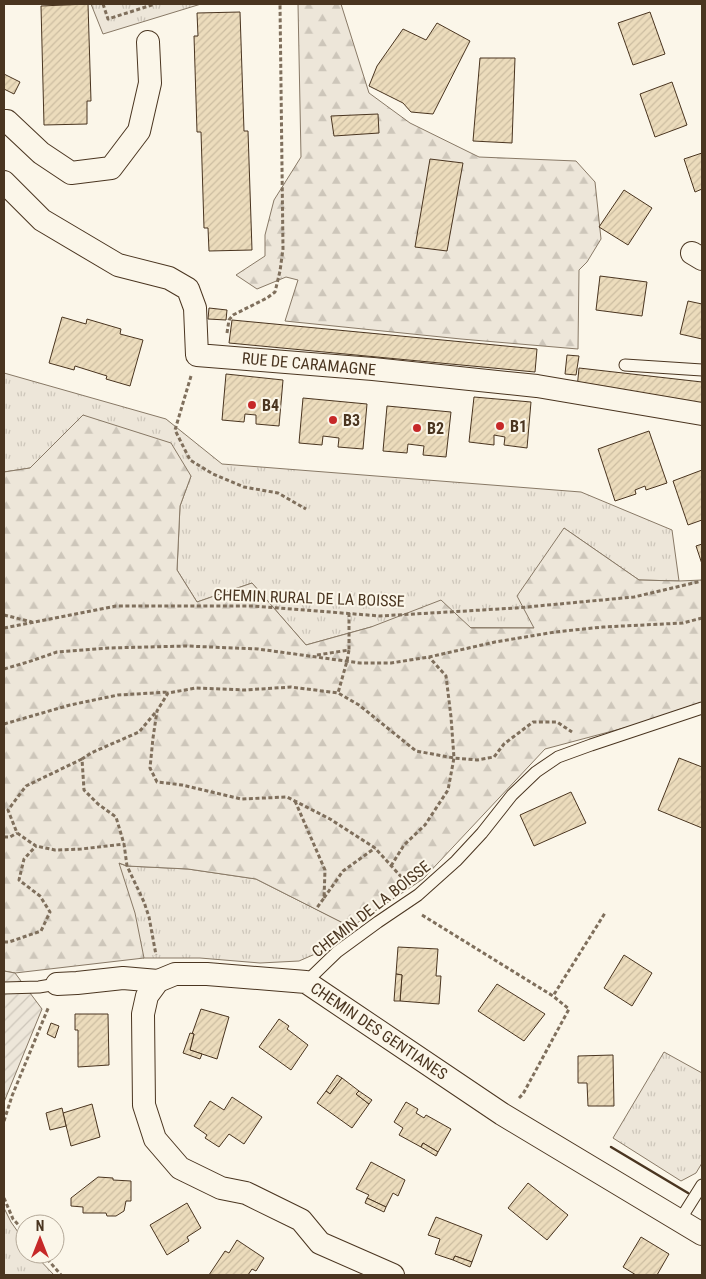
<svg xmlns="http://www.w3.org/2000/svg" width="706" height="1279" font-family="'Roboto Condensed',sans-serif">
	<defs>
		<pattern id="grass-tufts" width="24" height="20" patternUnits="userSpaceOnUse" patternTransform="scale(1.25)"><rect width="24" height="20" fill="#ede6d9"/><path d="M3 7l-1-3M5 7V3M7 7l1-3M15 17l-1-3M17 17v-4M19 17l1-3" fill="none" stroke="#cdc6ba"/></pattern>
		<pattern id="forest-firs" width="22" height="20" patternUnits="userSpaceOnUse" patternTransform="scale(1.25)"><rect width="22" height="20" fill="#ede6d9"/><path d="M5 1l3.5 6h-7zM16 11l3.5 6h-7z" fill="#cdc6ba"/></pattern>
		<pattern id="garden-furrows" width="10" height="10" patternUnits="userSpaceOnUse" patternTransform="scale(1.25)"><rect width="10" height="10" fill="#ede6d9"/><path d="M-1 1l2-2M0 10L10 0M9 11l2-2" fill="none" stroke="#cdc6ba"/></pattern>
		<pattern id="building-hatch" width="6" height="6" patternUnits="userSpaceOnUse" patternTransform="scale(1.25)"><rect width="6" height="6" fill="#ecdcbc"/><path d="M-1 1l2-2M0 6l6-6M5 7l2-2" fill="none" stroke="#ccbda1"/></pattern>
	</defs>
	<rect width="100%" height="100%" fill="#fbf6e9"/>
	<g fill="url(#grass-tufts)" stroke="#887966">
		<path d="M91,4H201L103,34Z"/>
		<path d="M4,373L166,419L222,464L581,492L672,530L679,581L639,580L564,528L535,628L371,627L306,645L252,583L197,602L177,570L180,506L191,476L83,415L30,468L4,472Z"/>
		<path d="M118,863L127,866L188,869L256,879L351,927L322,951L299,961L260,963L200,958H143Z"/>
		<path d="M664,1052L702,1073V1163L696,1173L681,1181L613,1138Z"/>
		<path d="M4,1208L11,1222L25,1242V1254H34L54,1275H4Z"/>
	</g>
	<g fill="url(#forest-firs)" stroke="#887966">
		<path d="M298,4H341L369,93L410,123L479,157L576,161L595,182L601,239L587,262L579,270L578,349L461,339L285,321L298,280L286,277L257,289L236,275L265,256V235L274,200L301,157Z"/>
		<path d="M83,415L171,443L191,476L180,506L177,570L197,602L252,583L306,645L371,627L441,600L471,628H534L517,596L564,528L639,580L679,581L702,580V702L635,725L545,749L423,879L351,927L256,879L188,869L127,866L119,863L135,913L144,958L15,973L4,971V472L30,468Z"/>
	</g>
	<path fill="url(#garden-furrows)" stroke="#887966" d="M4,971L15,973L42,1009L4,1102Z"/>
	<g fill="url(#building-hatch)" stroke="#4a3520">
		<path d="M88,4L91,101H87V124L44,125L41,6Z"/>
		<path d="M240,12L244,131H248L252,250L209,251L208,228H204L201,132H197L194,36H198L197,13Z"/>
		<path d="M650,12L665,54L633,65L618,23Z"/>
		<path d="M437,23L470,41L433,114L411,112L403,103L369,86L377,66L403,29L426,40Z"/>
		<path d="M480,58H515L512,143L473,141Z"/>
		<path d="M4,74L20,82L14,94L4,89Z"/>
		<path d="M672,82L687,125L655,137L640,94Z"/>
		<path d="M378,114L379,133L334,136L331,116Z"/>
		<path d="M702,153V189L695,192L684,159Z"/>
		<path d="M430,159L463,163L447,251L415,247Z"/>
		<path d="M624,190L652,208L628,245L599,227Z"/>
		<path d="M600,276L647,282L642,316L596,310Z"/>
		<path d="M688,301L702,304V339L680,334Z"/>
		<path d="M209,308L227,310L226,320L208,319Z"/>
		<path d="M62,317L86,324L87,319L121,329L120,334L143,340L130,386L106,379L107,376L75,366L74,370L49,363Z"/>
		<path d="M232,320L537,349L535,372L229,343Z"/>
		<path d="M567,355L579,356L576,375L565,374Z"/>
		<path d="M579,368L702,382V404L577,389Z"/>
		<path d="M226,374L283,380L279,426L256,424V415L245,414L244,422L222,420Z"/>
		<path d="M474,397L531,402L527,448L504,445L505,437L494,435V445L469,442Z"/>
		<path d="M303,398L367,404L363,449L338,447L339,438L323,436L322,445L299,443Z"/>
		<path d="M387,406L451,412L446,457L423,455L424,446L408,444L407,453L383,451Z"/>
		<path d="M649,431L667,483L646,490L645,486L635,490L636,494L615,501L598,449Z"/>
		<path d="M702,470V520L688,525L673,481Z"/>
		<path d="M702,544V564L696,546Z"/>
		<path d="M679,758L702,767V828L658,810Z"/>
		<path d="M571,792L586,823L534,846L520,815Z"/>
		<path d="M398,947L438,949L436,976H441L439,1004L400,1001L402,975L396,974Z"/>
		<path d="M624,955L652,973L632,1006L604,988Z"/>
		<path d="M396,974L402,975L400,1001H394Z"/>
		<path d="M497,984L545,1014L524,1041L478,1011Z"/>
		<path d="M201,1009L229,1017L217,1059L190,1050L194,1034H192Z"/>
		<path d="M75,1014H108L109,1065L78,1067V1030H75Z"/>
		<path d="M279,1019L289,1026L287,1029L308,1045L291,1070L259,1047Z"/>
		<path d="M51,1023L59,1026L55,1038L47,1034Z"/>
		<path d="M190,1033L194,1034L190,1050L202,1054L200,1059L183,1053Z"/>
		<path d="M613,1055L614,1106H588L587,1083H578V1056Z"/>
		<path d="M337,1075L342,1078L330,1094L326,1091Z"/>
		<path d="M342,1078L359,1091L356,1094L369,1104L352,1128L317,1103L326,1091L330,1094Z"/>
		<path d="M359,1091L372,1100L369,1104L356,1094Z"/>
		<path d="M232,1097L262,1117L244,1144L229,1134L219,1147L205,1138L207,1135L194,1126L210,1101L224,1110Z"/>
		<path d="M406,1102L418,1109L416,1113L424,1118L426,1115L451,1129L438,1152L423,1143L421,1147L399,1135L403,1128L394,1122Z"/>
		<path d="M92,1104L100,1137L71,1146L63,1113Z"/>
		<path d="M62,1108L66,1126L50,1130L46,1113Z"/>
		<path d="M423,1143L438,1152L436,1156L421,1147Z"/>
		<path d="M371,1162L405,1180L398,1196L393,1193L386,1207L367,1198L369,1195L356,1189Z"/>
		<path d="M98,1177L113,1178V1180L131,1181V1201H126L124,1211L116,1216H107L106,1213H83V1207L71,1206V1198Z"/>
		<path d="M528,1183L568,1215L547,1240L508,1208Z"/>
		<path d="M367,1198L386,1207L384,1212L365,1203Z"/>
		<path d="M187,1203L201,1228L187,1237L189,1241L167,1255L150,1225Z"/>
		<path d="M436,1217L482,1235L472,1262L455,1256L453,1260L435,1254L440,1239L428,1235Z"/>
		<path d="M641,1237L669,1254L657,1275H636L623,1267Z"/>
		<path d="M237,1240L264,1258L256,1271L252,1269L248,1275H209L225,1251L229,1253Z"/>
		<path d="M455,1256L472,1262L470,1267L453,1260Z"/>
	</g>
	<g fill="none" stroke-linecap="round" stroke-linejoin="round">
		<g stroke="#4a3520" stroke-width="13">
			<g id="service">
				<path d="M625,365L702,370"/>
				<path d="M306,982L337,952L378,922L418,895L456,861L482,833L512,795L536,772L558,757L591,745L702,708"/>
				<path d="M4,988L39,987L57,984"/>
				<path d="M680,1220L702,1185"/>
			</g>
		</g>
		<g stroke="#4a3520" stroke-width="24">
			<g id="minor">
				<path d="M4,121H7L41,153L71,173L111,168L139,131L150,83L148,42"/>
				<path d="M4,182L42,220L118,265L169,278L188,289L195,308L197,355L373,369L537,386L702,414"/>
				<path d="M692,253L702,259"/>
				<path d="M57,984L77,983L123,978L158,981"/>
				<path d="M393,1275L320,1243L301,1220L246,1193L221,1188L180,1168L155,1139L144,1105L143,1014L147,996L158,981L175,974H207L306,982L502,1114L702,1234"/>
			</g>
		</g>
		<g stroke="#7f6f5c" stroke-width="3" stroke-dasharray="4 2.5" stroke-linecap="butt">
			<path d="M103,4L108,19L155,4"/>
			<path d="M227,333L229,320L233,315L267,298L275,292L280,271L283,249L280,4"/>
			<path d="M191,376L175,430L190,460L213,474L244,487L278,493L306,509"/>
			<path d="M349,613V650"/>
			<path d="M4,615L32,622"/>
			<path d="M4,628L116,606H253L380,616L516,608L634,597L702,581"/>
			<path d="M317,655L349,650L347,661L338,693"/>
			<path d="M4,669L28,662L57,652L109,648L187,646L258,649L360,663H391L429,657L495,642L555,632L603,627L683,623L702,618"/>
			<path d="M155,713L139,732L91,753L82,759L84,790L98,804L116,817L124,844L127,866L144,902L149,917L156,955"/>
			<path d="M4,724L70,705L118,695L169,692"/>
			<path d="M82,759L26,786L8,810L17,833L36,846L55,850L81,849L124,844"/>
			<path d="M295,801L325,870L324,898L316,909"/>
			<path d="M4,837H10L17,833"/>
			<path d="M391,866L404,845L425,825L448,790L454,758L451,717L446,676L429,657"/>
			<path d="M406,882L375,848L330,819L287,797L241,799L182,785L157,782L150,768L153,738L157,711L168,693L196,688L245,690L291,687L338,693L359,705L416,751L454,758L477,760L494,757L504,744L533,722H557L572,732"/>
			<path d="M324,898L343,871L375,848"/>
			<path d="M422,915L553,996L605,913"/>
			<path d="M4,942H9L41,931L50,912L40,896L19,880L24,859L36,846"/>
			<path d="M519,1098L523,1094L569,1009L553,996"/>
			<path d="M4,1121L12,1096L49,1006"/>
			<path d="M4,1198L13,1219L25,1232"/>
			<path d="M43,1254L61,1275"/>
		</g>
		<use href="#service" stroke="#fbf6e9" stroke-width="11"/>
		<use href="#minor" stroke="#fbf6e9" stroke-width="22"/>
		<path stroke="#4a3520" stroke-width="2.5" d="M611,1147L688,1193"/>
	</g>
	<g fill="#c62828" stroke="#fbf6e9" stroke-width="2">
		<circle cx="252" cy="405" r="5"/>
		<circle cx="333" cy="420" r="5"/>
		<circle cx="500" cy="426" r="5"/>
		<circle cx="417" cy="428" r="5"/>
	</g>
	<g text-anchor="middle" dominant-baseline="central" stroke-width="4" stroke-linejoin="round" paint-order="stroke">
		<g font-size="16" fill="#4a3520" stroke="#fbf6e9">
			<text transform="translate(309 364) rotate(5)">RUE DE CARAMAGNE</text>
			<text transform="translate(309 598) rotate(2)">CHEMIN RURAL DE LA BOISSE</text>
			<text transform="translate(371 909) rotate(-38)">CHEMIN DE LA BOISSE</text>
			<text transform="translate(379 1031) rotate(34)">CHEMIN DES GENTIANES</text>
		</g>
		<g font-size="16" font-weight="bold" fill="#4a3520" stroke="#fbf6e9" text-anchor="start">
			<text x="262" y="405">B4</text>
			<text x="343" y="420">B3</text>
			<text x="510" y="426">B1</text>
			<text x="427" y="428">B2</text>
		</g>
	</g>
	<rect width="706" height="1279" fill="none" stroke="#4a3520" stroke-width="10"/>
	<g transform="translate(40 1239)"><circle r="24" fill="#fbf6e9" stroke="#b4a999"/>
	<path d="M0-4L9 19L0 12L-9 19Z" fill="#c62828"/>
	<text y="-8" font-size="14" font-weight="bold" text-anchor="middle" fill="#4a3520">N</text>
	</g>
</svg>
